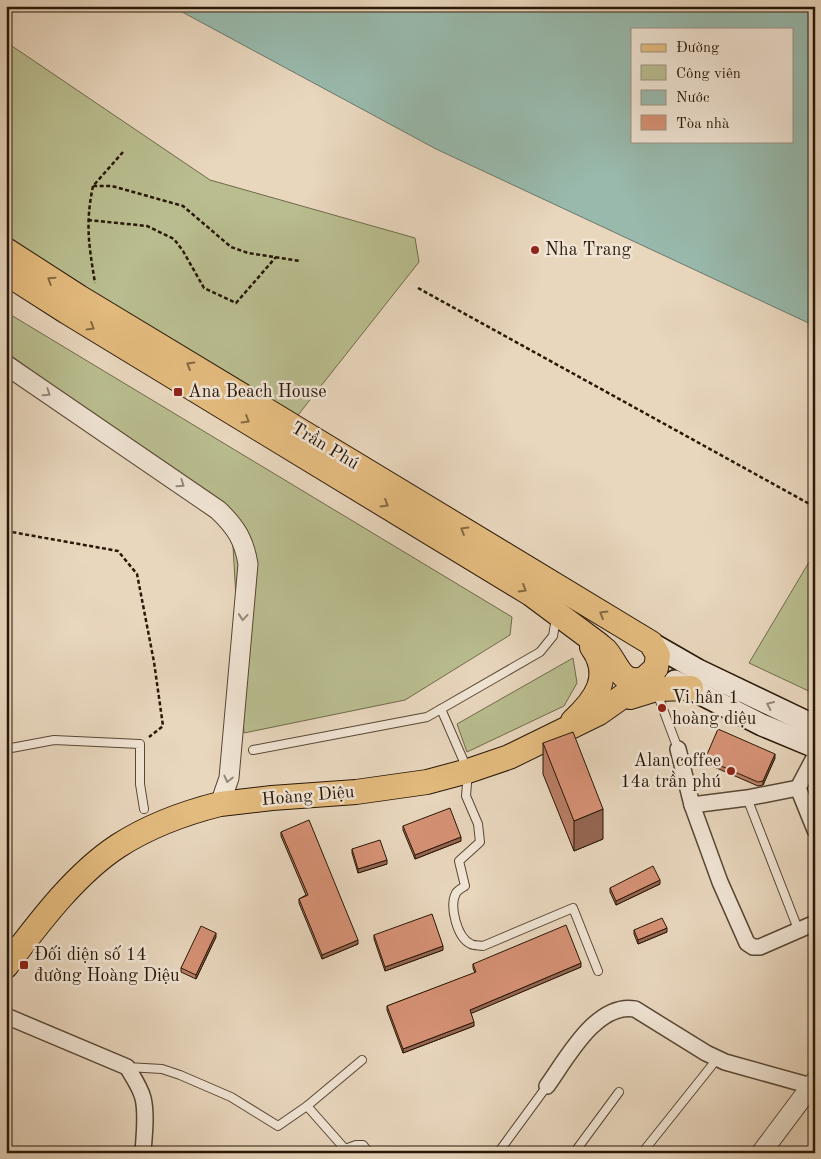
<svg xmlns="http://www.w3.org/2000/svg" width="821" height="1159" font-family="'Old Standard TT',serif">
	<rect width="100%" height="100%" fill="#e8d6bd"/>
	<filter id="stains"><feTurbulence type="fractalNoise" baseFrequency=".004" numOctaves="4"/><feColorMatrix values="0 0 0 0 .2 0 0 0 0 .09 0 0 0 0 .02 0 0 0 .5 -.17"/></filter>
	<radialGradient id="worn" r=".72"><stop offset=".6" stop-color="#630" stop-opacity="0"/><stop offset="1" stop-color="#630" stop-opacity=".3"/></radialGradient>
	<g fill="#b9bd8f" stroke="#706a4a">
		<path d="M6,42L210,180L415,238L419,262L298,415L105,303L6,236Z"/>
		<path d="M6,312L512,617L510,635L405,700L244,733L231,513L6,352Z"/>
		<path d="M815,552V694L749,663Z"/>
		<path d="M573,658L577,683L564,706L467,752L457,724Z"/>
	</g>
	<path fill="#98b9ac" stroke="#6b786a" fill-rule="evenodd" d="M171,6H815V326L436,149ZM632,29H792V141H632Z"/>
	<g fill="none" stroke-linecap="round" stroke-linejoin="round">
		<g stroke="#584734" stroke-width="10">
			<g id="service">
				<path d="M556,618L553,636L540,652L441,709L468,771L466,796L478,824L480,842L459,861L465,886C462,888 458,890 456,893C449,906 457,938 471,944C474,946 480,945 483,946L573,908L598,971"/>
				<path d="M657,693L678,749"/>
				<path d="M6,749L54,740L140,744V784L144,809"/>
				<path d="M253,750L427,717L441,709"/>
				<path d="M747,798L798,929"/>
				<path d="M127,1067L162,1069L180,1075L231,1097L278,1126L307,1106L362,1060"/>
				<path d="M307,1106L345,1149L356,1145H363L369,1153"/>
				<path d="M498,1153L547,1086"/>
				<path d="M574,1153L619,1092"/>
				<path d="M642,1153L717,1059"/>
			</g>
		</g>
		<g stroke="#584734" stroke-width="18">
			<g id="minor">
				<path d="M678,749L692,805L720,882L747,943L753,947H760L815,923"/>
				<path d="M798,788L815,830"/>
				<path d="M692,805L747,798L798,788L815,756"/>
				<path d="M6,1016L127,1067C133,1077 140,1087 143,1098C147,1115 144,1135 143,1153"/>
				<path d="M547,1086C566,1060 596,1002 635,1009L706,1053L725,1062L811,1086"/>
			</g>
		</g>
		<g stroke="#584734" stroke-width="21">
			<g id="tertiary">
				<path d="M6,365L218,510C236,527 244,540 248,564L229,778L220,804"/>
				<path d="M761,1153L815,1081"/>
			</g>
		</g>
		<g stroke="#281706" stroke-width="24">
			<g id="secondary">
				<path d="M651,643L698,670L815,726"/>
				<path d="M675,681L762,725L815,747"/>
			</g>
		</g>
		<g stroke="#281706" stroke-width="26">
			<g id="primary">
				<path d="M6,250L79,297L651,643L658,655L656,668L633,689L599,713L509,757L468,771L427,782L356,792L272,798L220,804C184,813 149,826 118,846C74,875 38,924 6,966"/>
				<path d="M6,273L67,312L531,594L598,644C601,647 605,649 607,652C619,667 621,687 647,678"/>
				<path d="M630,697L656,689L691,688"/>
				<path d="M573,721C596,700 613,676 592,647"/>
			</g>
		</g>
		<g stroke="#281706" stroke-width="2.5" stroke-dasharray="4 2.5" stroke-linecap="butt">
			<path d="M123,152L93,186H112L183,206L231,247L248,253L300,261"/>
			<path d="M93,186C85,224 89,246 95,283"/>
			<path d="M88,220L147,226L174,239L183,251L204,288L236,303L276,257"/>
			<path d="M418,288L815,507"/>
			<path d="M6,531L118,551L137,574L154,662L163,726L149,737"/>
		</g>
		<use href="#service" stroke="#f0e4d4" stroke-width="8"/>
		<use href="#minor" stroke="#f0e4d4" stroke-width="15"/>
		<use href="#tertiary" stroke="#f0e4d4" stroke-width="19"/>
		<use href="#secondary" stroke="#f0e4d4" stroke-width="21"/>
		<use href="#primary" stroke="#e4bb7e" stroke-width="24"/>
	</g>
	<g fill="#b87d65" stroke="#281706">
		<path d="M543,743L603,839L574,851L543,774Z"/>
		<path d="M775,758L763,785L758,786L705,763V759Z"/>
		<path d="M815,774V798L812,797L810,793V786Z"/>
		<path d="M403,826L461,841L415,859L403,830Z"/>
		<path d="M281,832L358,944L322,959L299,903V899L306,895L281,836Z"/>
		<path d="M352,849L387,864L358,873L352,853Z"/>
		<path d="M660,884L616,905L610,892V888Z"/>
		<path d="M634,930L667,932L638,944L634,934Z"/>
		<path d="M374,935L443,950L385,971L374,939Z"/>
		<path d="M216,937L196,979L181,972V968Z"/>
		<path d="M473,964L581,967L471,1013L474,1026L403,1053L387,1010V1006L475,973L473,968Z"/>
	</g>
	<g fill="#966652" stroke="#281706">
		<path d="M775,754V758L763,785V781Z"/>
		<path d="M603,809V839L574,851V821Z"/>
		<path d="M461,837V841L415,859V855Z"/>
		<path d="M387,860V864L358,873V869Z"/>
		<path d="M660,880V884L616,905V901Z"/>
		<path d="M667,928V932L638,944V940Z"/>
		<path d="M216,933V937L196,979V975Z"/>
		<path d="M358,940V944L322,959V955Z"/>
		<path d="M443,946V950L385,971V967Z"/>
		<path d="M581,963V967L470,1014V1010Z"/>
		<path d="M474,1022V1026L403,1053V1049Z"/>
	</g>
	<g fill="#d69175" stroke="#281706">
		<path d="M718,729L775,754L763,781L758,782L705,759Z"/>
		<path d="M573,732L603,809L574,821L543,743Z"/>
		<path d="M815,774V791L812,790L810,786Z"/>
		<path d="M450,808L461,837L415,855L403,826Z"/>
		<path d="M309,820L358,940L322,955L299,899L308,895L281,832Z"/>
		<path d="M380,840L387,860L358,869L352,849Z"/>
		<path d="M653,866L660,880L616,901L610,888Z"/>
		<path d="M432,914L443,946L385,967L374,935Z"/>
		<path d="M662,918L667,928L638,940L634,930Z"/>
		<path d="M566,925L581,963L470,1010L474,1022L403,1049L387,1006L476,972L473,964Z"/>
		<path d="M201,926L216,933L196,975L181,968Z"/>
	</g>
	<defs><path id="oneway-chevron" d="M-2-3.5L2.5 0L-2 3.5" fill="none" stroke-width="1.6" stroke-linecap="round" stroke-linejoin="round" transform="scale(1.25)"/></defs>
	<g stroke="#866942">
		<use href="#oneway-chevron" transform="translate(51 280) rotate(-147)"/>
		<use href="#oneway-chevron" transform="translate(91 327) rotate(31)"/>
		<use href="#oneway-chevron" transform="translate(190 365) rotate(-149)"/>
		<use href="#oneway-chevron" transform="translate(246 420) rotate(31)"/>
		<use href="#oneway-chevron" transform="translate(385 504) rotate(31)"/>
		<use href="#oneway-chevron" transform="translate(464 530) rotate(-149)"/>
		<use href="#oneway-chevron" transform="translate(523 589) rotate(31)"/>
		<use href="#oneway-chevron" transform="translate(603 614) rotate(-149)"/>
	</g>
	<g stroke="#968877">
		<use href="#oneway-chevron" transform="translate(47 393) rotate(34)"/>
		<use href="#oneway-chevron" transform="translate(181 484) rotate(34)"/>
		<use href="#oneway-chevron" transform="translate(243 617) rotate(95)"/>
		<use href="#oneway-chevron" transform="translate(770 705) rotate(-155)"/>
		<use href="#oneway-chevron" transform="translate(228 779) rotate(103)"/>
	</g>
	<g fill="#8f2418" stroke="#f0e4d4" stroke-width="2">
		<circle cx="535" cy="250" r="5"/>
		<rect x="173" y="387" width="10" height="10" rx="2.5"/>
		<circle cx="662" cy="708" r="5"/>
		<circle cx="731" cy="771" r="5"/>
		<rect x="19" y="960" width="10" height="10" rx="2.5"/>
	</g>
	<g text-anchor="middle" dominant-baseline="central" stroke-width="5" stroke-linejoin="round" paint-order="stroke">
		<g font-size="18" fill="#281706" stroke="#f0e4d4" text-anchor="start">
			<text x="545" y="250">Nha Trang</text>
			<text x="188" y="392">Ana Beach House</text>
			<text x="672" y="698">Vi hân 1<tspan x="672" dy="21">hoàng diệu</tspan></text>
			<text x="721" y="761" text-anchor="end">Alan coffee<tspan x="721" dy="21">14a trần phú</tspan></text>
			<text x="34" y="955">Đối diện số 14<tspan x="34" dy="21">đường Hoàng Diệu</tspan></text>
		</g>
		<g font-size="18" fill="#281706" stroke="#f0e4d4">
			<text transform="translate(325 446) rotate(31)">Trần Phú</text>
			<text transform="translate(308 796) rotate(-5)">Hoàng Diệu</text>
		</g>
	</g>
	<rect width="821" height="1159" fill="none" stroke="#e8d6bd" stroke-width="25"/>
	<rect x="8" y="8" width="806" height="1144" fill="none" stroke="#281706" stroke-width="2.5"/>
	<rect x="12" y="12" width="796" height="1134" fill="none" stroke="#281706"/>
	<rect x="631" y="28" width="162" height="115" fill="#f0e4d4" stroke="#a09282"/>
	<rect x="641" y="44" width="25" height="8" fill="#e4bb7e" stroke="#a09282"/>
	<text x="676" y="52" font-size="15" fill="#281706">Đường</text>
	<rect x="641" y="65" width="25" height="15" fill="#b9bd8f" stroke="#a09282"/>
	<text x="676" y="78" font-size="15" fill="#281706">Công viên</text>
	<rect x="641" y="90" width="25" height="15" fill="#98b9ac" stroke="#a09282"/>
	<text x="676" y="102" font-size="15" fill="#281706">Nước</text>
	<rect x="641" y="115" width="25" height="15" fill="#d69175" stroke="#a09282"/>
	<text x="676" y="128" font-size="15" fill="#281706">Tòa nhà</text>
	<rect width="100%" height="100%" filter="url(#stains)"/>
	<rect width="100%" height="100%" fill="url(#worn)"/>
</svg>
